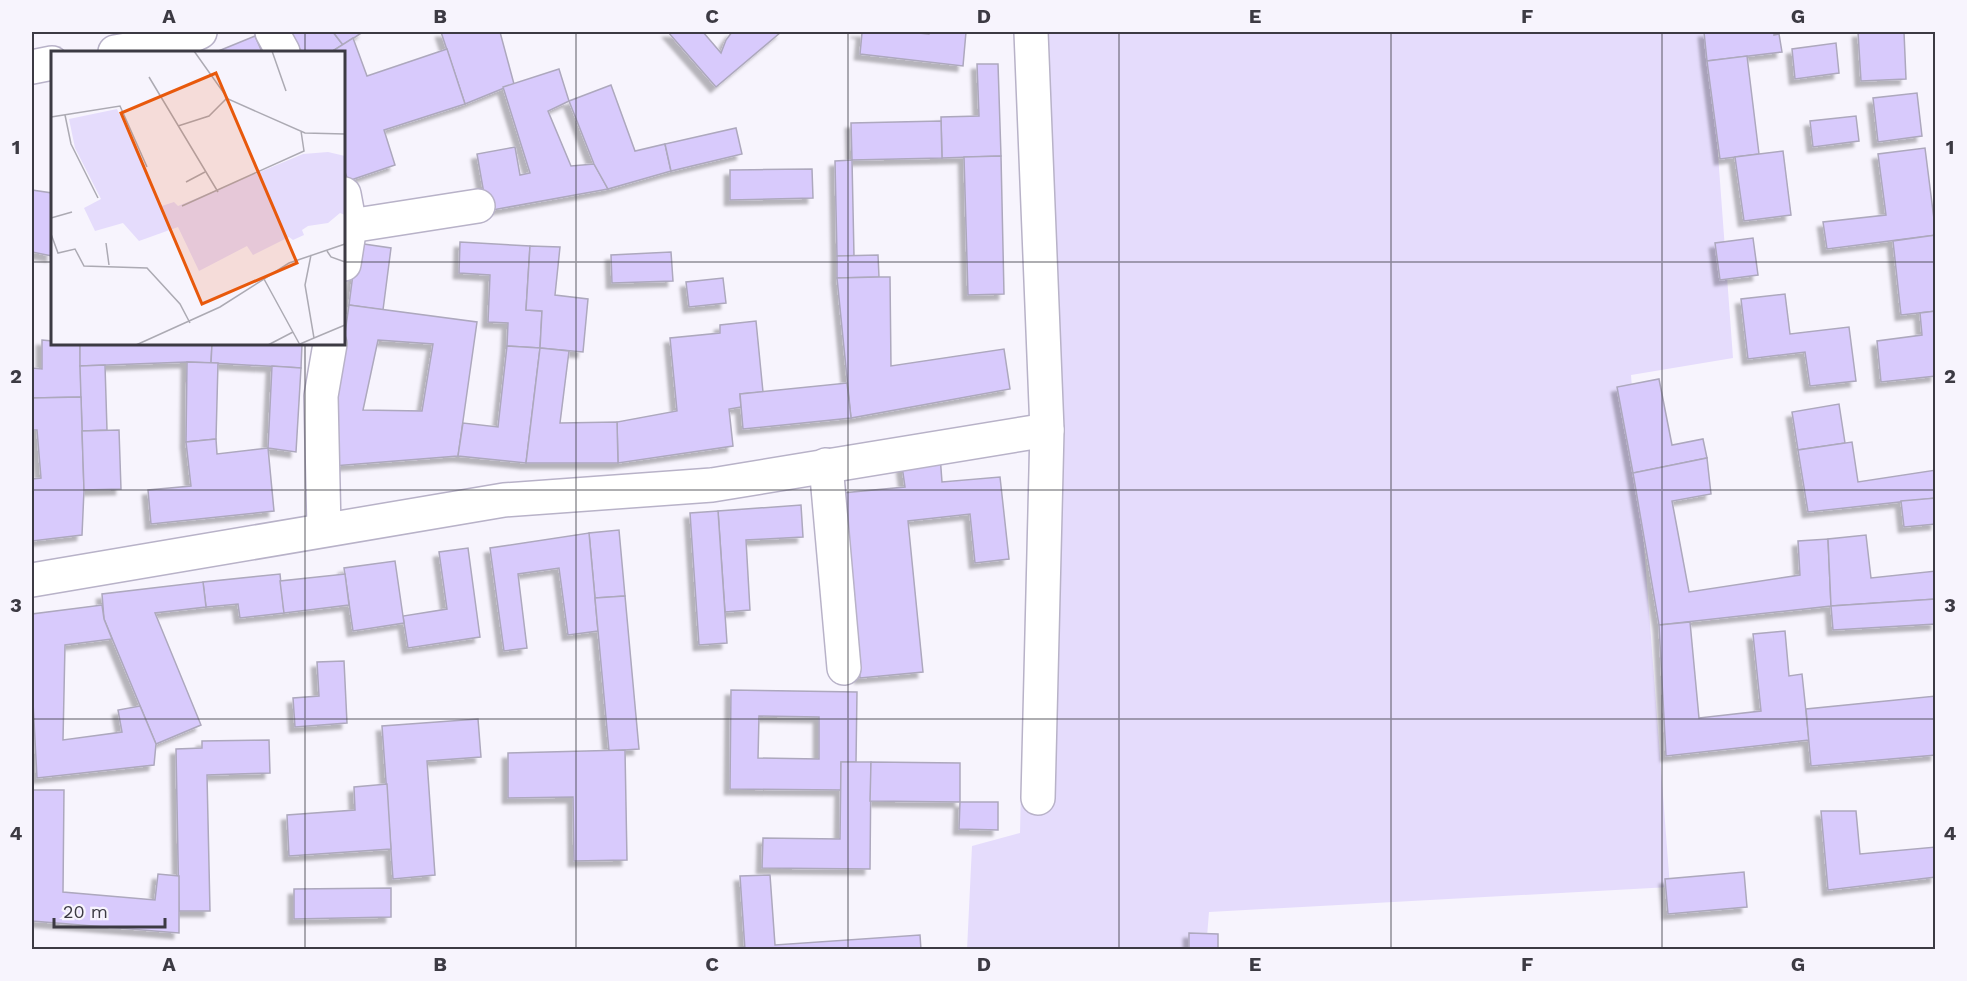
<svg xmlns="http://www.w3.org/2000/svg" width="1967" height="981" font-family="'Work Sans',sans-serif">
	<defs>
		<filter id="shadow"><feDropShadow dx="-5.5" dy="5.5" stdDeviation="1.5" flood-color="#0004"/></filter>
	</defs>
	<rect width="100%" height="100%" fill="#f7f4fd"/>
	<path fill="#e5dcfc" d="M1038,32H1709L1733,358L1631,375L1670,887L1209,912L1206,949L967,950L972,846L1020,833Z"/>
	<g fill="#d8cafc" stroke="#ada8bd" stroke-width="1.5" fill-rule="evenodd" filter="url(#shadow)">
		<path d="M288,32H333L343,45L331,52H302Z"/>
		<path d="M333,32H363L343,45Z"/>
		<path d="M441,32H500L514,84L465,104Z"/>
		<path d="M668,32H703L721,53L726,40L732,32H781L716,87Z"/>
		<path d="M856,32H907L929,34L930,32H966L963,66L860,54L862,33Z"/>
		<path d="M1704,32H1774V35L1779,34L1782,52L1707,61Z"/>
		<path d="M1858,32H1904L1906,79L1861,81Z"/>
		<path d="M255,36L262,52H216Z"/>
		<path d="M353,38L367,76L447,49L465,104L384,130L395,165L348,181L344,169V52H331Z"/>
		<path d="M1836,43L1839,73L1795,79L1792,49Z"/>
		<path d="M1747,56L1759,154L1720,159L1707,61Z"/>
		<path d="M977,64H998L1001,156L942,158L941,117L979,116Z"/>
		<path d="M559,69L569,101L548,111L571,166L594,164L608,189L487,211L477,154L515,147L520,175L530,173L503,87Z"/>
		<path d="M611,85L635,151L665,144L671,171L608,189L594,164L569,101Z"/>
		<path d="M1917,93L1922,136L1878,142L1873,98Z"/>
		<path d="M1856,116L1859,141L1813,147L1810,121Z"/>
		<path d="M941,121L942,158L852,160L851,123Z"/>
		<path d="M736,128L742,154L671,171L665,144Z"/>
		<path d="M1925,148L1936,235L1827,249L1823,222L1886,215L1878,154Z"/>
		<path d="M1783,151L1791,215L1744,221L1735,157Z"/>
		<path d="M1001,156L1004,294L968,295L964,157Z"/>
		<path d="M852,160L854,256H837L835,161Z"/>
		<path d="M812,169L813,198L730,200V170Z"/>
		<path d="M32,190L52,193V256L32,252Z"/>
		<path d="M1936,235V311L1901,315L1893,241Z"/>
		<path d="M1753,238L1758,275L1720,280L1715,243Z"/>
		<path d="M460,242L530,246L526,310L542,311L540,348L507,346L508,323L488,322L490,275L459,273Z"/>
		<path d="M357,243L391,248L383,310L349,305Z"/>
		<path d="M530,246L560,247L555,295L588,299L583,352L540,348L542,311L526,310Z"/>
		<path d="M671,252L673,281L612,283L611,255Z"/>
		<path d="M878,255L879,277L837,278V256Z"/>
		<path d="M879,277H890L891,366L1004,349L1010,389L851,418L837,278Z"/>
		<path d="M723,278L726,303L689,307L686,282Z"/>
		<path d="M1785,294L1790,334L1849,327L1856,381L1810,386L1805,352L1748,359L1741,299Z"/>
		<path d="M349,305L477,322L458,456L333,466L330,439ZM378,340L433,344L422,411L363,410Z"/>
		<path d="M1936,311V376L1881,382L1877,341L1922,335L1920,313Z"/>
		<path d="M756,321L763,392L740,394L741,407L729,409L733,446L618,463L617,422L677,411L670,338L720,333V325Z"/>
		<path d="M42,340L52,341V344H80L81,397L32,398V368L42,369Z"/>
		<path d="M80,344H212L211,363L187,362L80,366Z"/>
		<path d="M212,344H302L301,368L211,363Z"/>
		<path d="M507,346L540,348L526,463L458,456L463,423L498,427Z"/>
		<path d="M540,348L569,351L560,423L617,422L618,463H526Z"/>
		<path d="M187,362L218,363L216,439L186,442Z"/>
		<path d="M105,365L107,430L82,431L80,366Z"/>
		<path d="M272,366L301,368L296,452L268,448Z"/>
		<path d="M1659,379L1672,445L1703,439L1707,458L1633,473L1617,387Z"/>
		<path d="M847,383L851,418L743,429L740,394Z"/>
		<path d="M81,397L84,490L82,535L32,541V479L41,478L37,430H32V398Z"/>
		<path d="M1839,404L1845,443L1798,450L1792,412Z"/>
		<path d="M119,430L121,489L84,490L82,431Z"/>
		<path d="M216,439L217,454L268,448L274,511L151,524L148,490L191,486L186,442Z"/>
		<path d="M1852,442L1858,482L1936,470V498L1808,512L1798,450Z"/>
		<path d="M940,455L942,482L1000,477L1009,559L975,563L970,514L908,521L923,672L860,678L842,493L905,487L901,459Z"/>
		<path d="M1707,458L1711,494L1672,501L1689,592L1800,575L1798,541L1828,539L1831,606L1659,625L1633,473Z"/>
		<path d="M1936,498V524L1904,527L1901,501Z"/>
		<path d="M801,505L803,537L746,540L750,610L725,612L718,511Z"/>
		<path d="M718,511L727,643L699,645L690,513Z"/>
		<path d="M619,530L625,596L595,598L589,533Z"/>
		<path d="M589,533L598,631L568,635L559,568L518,574L527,648L504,651L490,548Z"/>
		<path d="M1866,535L1871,578L1936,571V599L1831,606L1828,539Z"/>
		<path d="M468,548L480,637L408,648L403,616L447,609L439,552Z"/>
		<path d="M395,561L404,623L353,631L344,568Z"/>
		<path d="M280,574L284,613L240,618L238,604L206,607L203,582Z"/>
		<path d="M345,574L349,605L284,613L280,581Z"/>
		<path d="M203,582L206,607L155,613L201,725L156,744L104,619L102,594Z"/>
		<path d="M625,596L639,749L609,751L595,598Z"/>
		<path d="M1936,599V624L1833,630L1831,606Z"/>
		<path d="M102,605L104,619L112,639L65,645L63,740L122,732L118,710L140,706L156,744L154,765L37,778L32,683V614Z"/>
		<path d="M1690,622L1699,718L1761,711L1753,634L1785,631L1789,676L1802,674L1809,740L1666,756L1659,625Z"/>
		<path d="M344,661L347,723L295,727L293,698L319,696L317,662Z"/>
		<path d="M731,690L857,692L856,762H841V790L730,789ZM759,716L819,717V759L758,758Z"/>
		<path d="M1936,696V755L1811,766L1806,709Z"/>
		<path d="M478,719L481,757L427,761L435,875L393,879L382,726Z"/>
		<path d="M269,740L270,773L207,775L210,911H179L176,749L202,748V741Z"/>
		<path d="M625,750L627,860L574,861L573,797L508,798V753Z"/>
		<path d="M841,762H871L870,869L762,868L763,838L840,839Z"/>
		<path d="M871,762L960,763V802L870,801Z"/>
		<path d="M387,784L391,849L289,856L287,815L355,810L354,787Z"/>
		<path d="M32,790H64L63,892L155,900L158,874L179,876V933L32,921Z"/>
		<path d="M960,802H998V830L959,829Z"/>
		<path d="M1821,811H1856L1860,854L1936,847V877L1828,890Z"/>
		<path d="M1744,872L1747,907L1668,914L1665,879Z"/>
		<path d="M770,875L775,945L920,935L921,950H745L740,876Z"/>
		<path d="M391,888V917L294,919V889Z"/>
		<path d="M1189,933L1218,934V950H1189Z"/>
	</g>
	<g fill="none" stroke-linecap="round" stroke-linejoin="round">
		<g stroke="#b8b2c8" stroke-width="36">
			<g id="minor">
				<path d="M272,32L283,52"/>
				<path d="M1031,32L1047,430L1038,798"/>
				<path d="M344,194L350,226L344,264"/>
				<path d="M350,226L478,206"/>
				<path d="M826,465L844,668"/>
				<path d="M324,529L321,396L330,344"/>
				<path d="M32,580L504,500L712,485L1047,430"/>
			</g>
		</g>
		<g stroke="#b8b2c8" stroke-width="36">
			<g id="major">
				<path d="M115,52L180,41L200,32"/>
				<path d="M32,67L52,63"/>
			</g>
		</g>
		<use href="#minor" stroke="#fff" stroke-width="33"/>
		<use href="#major" stroke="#fff" stroke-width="33"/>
	</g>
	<path fill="none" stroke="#3c3a43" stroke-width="1.5" stroke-opacity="0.55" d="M305,32V52M576,32V950M848,32V950M1119,32V950M1391,32V950M1662,32V950M32,262H52M344,262H1936M305,344V950M32,490H1936M32,719H1936"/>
	<g transform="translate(51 51)">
		<rect width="294" height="294" fill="#f7f4fd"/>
		<path d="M66,58L111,155L123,151L127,155L252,103L277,101L294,105V164L289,162L277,172L257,175L251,179L253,184L242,189L238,186L202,204L196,195L148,220L127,176L88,190L72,172L44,180L33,157L50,148L24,97L18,68Z" fill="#e5dcfc"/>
		<path fill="none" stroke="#acaab3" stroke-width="1.5" d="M143,0L177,48L254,82L294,83M221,0L235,40M98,26L167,141M14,64L20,93L47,147M0,66L69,55L96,116M127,75L158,65L176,47M135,131L154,121M131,155L253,100L250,80M0,167L21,161M0,183L7,202L24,198L33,215L96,217L129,253L139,272M55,192L58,214M276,200L280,206L294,211M213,228L249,294M263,287L294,274M249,293L263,287L254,234L260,204M85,294L169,256L238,212L294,193M217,294L242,281"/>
		<path fill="#e8590c" fill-opacity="0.15" stroke="#e8590c" stroke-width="3" d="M165,22L246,212L151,253L70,62Z"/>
		<rect width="294" height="294" fill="none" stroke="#3c3a43" stroke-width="3"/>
	</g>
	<rect width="1967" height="981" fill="none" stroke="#f7f4fd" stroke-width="66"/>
	<path d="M54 918v9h111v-9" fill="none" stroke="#3c3a43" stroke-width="3"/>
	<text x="63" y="918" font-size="18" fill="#3c3a43" stroke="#f7f4fd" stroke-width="4.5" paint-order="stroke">20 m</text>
	<rect x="33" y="33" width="1901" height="915" fill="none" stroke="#3c3a43" stroke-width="2"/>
	<g font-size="20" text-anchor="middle" font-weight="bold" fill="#3c3a43">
		<text x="169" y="23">A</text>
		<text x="440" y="23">B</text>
		<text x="712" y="23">C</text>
		<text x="984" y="23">D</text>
		<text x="1255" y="23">E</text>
		<text x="1527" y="23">F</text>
		<text x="1798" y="23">G</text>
		<text x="16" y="154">1</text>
		<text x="1950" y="154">1</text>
		<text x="16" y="383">2</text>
		<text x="1950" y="383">2</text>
		<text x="16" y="612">3</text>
		<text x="1950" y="612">3</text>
		<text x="16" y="840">4</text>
		<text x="1950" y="840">4</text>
		<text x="169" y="971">A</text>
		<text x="440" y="971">B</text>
		<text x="712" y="971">C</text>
		<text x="984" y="971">D</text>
		<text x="1255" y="971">E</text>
		<text x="1527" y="971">F</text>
		<text x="1798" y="971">G</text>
	</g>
</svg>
